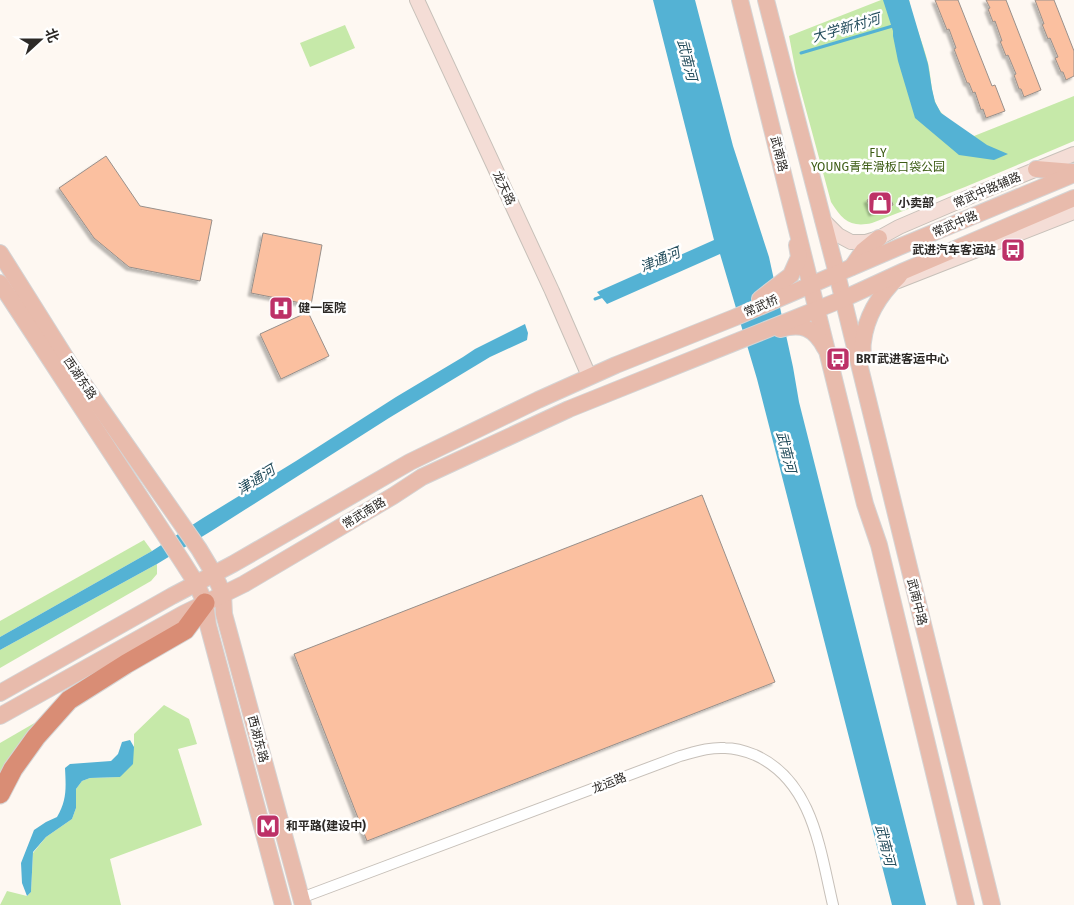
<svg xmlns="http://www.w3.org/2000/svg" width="1074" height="905" font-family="'Fira Sans','Noto Sans SC',sans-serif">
	<defs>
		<filter id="shadow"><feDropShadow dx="-3" dy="3" stdDeviation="1" flood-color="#0004"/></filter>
	</defs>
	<rect width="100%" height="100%" fill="#fef8f2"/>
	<g fill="#c6e9a9">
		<path d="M881,0H909C913,21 923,42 928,63C932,79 930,97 940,111C946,119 965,131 974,136L1074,96V141L965,187L872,223C851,228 842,220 831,202L796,73L789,36Z"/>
		<path d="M345,25L355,48L310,67L300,43Z"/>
		<path d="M144,540L152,551L0,637V621Z"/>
		<path d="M157,564V574L151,581L0,668V650Z"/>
		<path d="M164,705L189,719L197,744L178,749L202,825L110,859L121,905H0L7,891L27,896L31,892L33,853L46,837L72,819L76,808V789L82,781L90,778L120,777L134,747V734Z"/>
		<path d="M38,721L0,778V743Z"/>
	</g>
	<g fill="#54b2d4">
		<path d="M653,0H695L733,146L769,257L793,367L799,402L926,905H892L757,379L720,254L607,304L597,292L714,240Z"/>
		<path d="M883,0H909L928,64L932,89L935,102L941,113L987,145L1008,154L994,160L959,155L915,118L898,61L893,36V31Z"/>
		<path d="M525,324L528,333L527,340L490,357L389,418L213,530L157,564L0,650V637L152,551L203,518L296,461L396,397L463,357L475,349Z"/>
		<path d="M130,740L134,747L133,764L120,777L90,778L82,781L76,789V808L72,819L46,837L33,852L31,892L27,896L22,883L21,863L34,830L46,822L57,817C67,800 66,788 65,768L70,764L111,761L118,754L122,742Z"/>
	</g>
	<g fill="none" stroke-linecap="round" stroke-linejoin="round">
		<g stroke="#54b2d4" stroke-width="3">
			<path d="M801,53L896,25"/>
			<path d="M595,299L603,296"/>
		</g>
	</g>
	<g fill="#fbc0a0" stroke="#99908b" filter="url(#shadow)">
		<path d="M935,0H958L992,86L995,85L1005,111L986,118L983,109L981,110L975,92L973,93L969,83H967L954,49L956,48L949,29L947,30Z"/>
		<path d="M986,0H1006L1041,90L1024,97L1021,89H1019L1014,75L1016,74L1008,55L1006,56L1000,41H1002L995,21L993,22L988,9L990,8Z"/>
		<path d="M1035,0H1054L1074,51V76L1066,80L1063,72H1061L1055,58L1058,57L1050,38L1048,39L1042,24H1044Z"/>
		<path d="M106,156L140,206L212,220L200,281L129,267L94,238L59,188Z"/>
		<path d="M888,192L893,205L872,213L867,200Z"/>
		<path d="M263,233L322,245L311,305L251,293Z"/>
		<path d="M308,312L329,356L281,379L260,334Z"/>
		<path d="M702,495L775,682L367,841L294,654Z"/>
	</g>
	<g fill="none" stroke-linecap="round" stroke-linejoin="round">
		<g stroke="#c7c0b9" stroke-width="12">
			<path id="street" d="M301,898L680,756C695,752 709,747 725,748C735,748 745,751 755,755C813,781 820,850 833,905"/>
		</g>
		<g stroke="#c7c0b9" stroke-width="16">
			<g id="secondary">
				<path d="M417,0L552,291L589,376"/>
				<path d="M822,219L838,235L851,242H866L879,238L899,227L976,194L1074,154"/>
				<path d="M898,281L1074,212"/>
			</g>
		</g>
		<g stroke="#d5d4d4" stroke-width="18">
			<g id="primary">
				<path d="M740,0L865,504L879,545L966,905"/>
				<path d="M766,0L837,274L992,905"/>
				<path d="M1036,169L1074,172"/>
				<path d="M0,253L71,366L199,549L214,574L223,594L224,614L303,905"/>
				<path d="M852,267L863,251L879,238"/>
				<path d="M0,283L182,561L196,583L205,603L208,625L283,905"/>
				<path d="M760,299L791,275L799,257L797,245"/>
				<path d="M780,329C801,323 814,327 825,348"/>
				<path d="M863,358C863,353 862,347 863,342C866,316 881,293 899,276"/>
				<path d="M0,693L172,596L233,564L410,462L538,400L616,365L736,317L899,247L1074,174"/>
				<path d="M0,716L183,614L244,584L393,496L422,477L569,409L843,299L904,271L1074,198"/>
			</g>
		</g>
		<g stroke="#d5d4d4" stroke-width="21">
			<path id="highway" d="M0,794L13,769L36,737L69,700L126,664L185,630L205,603"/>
		</g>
		<use href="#street" stroke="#fff" stroke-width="10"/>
		<use href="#secondary" stroke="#f4ddd6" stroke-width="14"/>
		<use href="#primary" stroke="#e8bbac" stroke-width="16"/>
		<use href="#highway" stroke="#d98d75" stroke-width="19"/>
	</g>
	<defs>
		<g id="shop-square" transform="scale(1.25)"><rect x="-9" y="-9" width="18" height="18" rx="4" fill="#bd3167" stroke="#fff"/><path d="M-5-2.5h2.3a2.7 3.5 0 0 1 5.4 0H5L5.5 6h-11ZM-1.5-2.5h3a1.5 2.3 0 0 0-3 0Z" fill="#fff"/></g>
		<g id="bus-square" transform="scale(1.25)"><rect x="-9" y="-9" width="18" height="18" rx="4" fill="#bd3167" stroke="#fff"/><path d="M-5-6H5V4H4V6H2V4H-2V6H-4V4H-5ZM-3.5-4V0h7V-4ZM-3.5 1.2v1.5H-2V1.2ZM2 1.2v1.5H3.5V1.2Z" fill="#fff"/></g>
		<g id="hospital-square" transform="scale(1.25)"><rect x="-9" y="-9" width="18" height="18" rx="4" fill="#bd3167" stroke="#fff"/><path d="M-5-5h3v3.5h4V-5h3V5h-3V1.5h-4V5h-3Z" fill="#fff"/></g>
		<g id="metro-square" transform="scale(1.25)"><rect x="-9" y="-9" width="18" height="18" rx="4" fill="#bd3167" stroke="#fff"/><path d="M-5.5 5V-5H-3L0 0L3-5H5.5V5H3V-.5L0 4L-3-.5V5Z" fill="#fff"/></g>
	</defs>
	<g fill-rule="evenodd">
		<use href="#shop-square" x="880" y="203"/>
		<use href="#bus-square" x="1013" y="250"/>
		<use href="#hospital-square" x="281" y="308"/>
		<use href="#bus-square" x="838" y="359"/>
		<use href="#metro-square" x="268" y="826"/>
	</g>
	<g text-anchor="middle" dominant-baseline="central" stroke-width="5" stroke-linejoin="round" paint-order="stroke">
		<g font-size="12" fill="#3b5b13" stroke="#fff">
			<text x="878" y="153">FLY<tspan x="878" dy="14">YOUNG青年滑板口袋公园</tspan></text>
		</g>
		<g font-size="12" fill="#2c2926" stroke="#fff">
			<text transform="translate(779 154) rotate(76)">武南路</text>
			<text transform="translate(504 188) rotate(65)">龙天路</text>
			<text transform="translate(987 190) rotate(-23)">常武中路辅路</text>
			<text transform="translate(955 224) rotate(-23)">常武中路</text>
			<text transform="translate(761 306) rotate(-23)">常武桥</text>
			<text transform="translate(80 378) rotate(56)">西湖东路</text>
			<text transform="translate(364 513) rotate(-31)">常武南路</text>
			<text transform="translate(917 602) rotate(76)">武南中路</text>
			<text transform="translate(258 739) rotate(75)">西湖东路</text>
			<text transform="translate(609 783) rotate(-21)">龙运路</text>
		</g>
		<g font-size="12" font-weight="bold" fill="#2c2926" stroke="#fff" text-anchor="start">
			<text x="898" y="203">小卖部</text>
			<text x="996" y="250" text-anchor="end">武进汽车客运站</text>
			<text x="298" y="308">健一医院</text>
			<text x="856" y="359">BRT武进客运中心</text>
			<text x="286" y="826">和平路(建设中)</text>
		</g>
		<g font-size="14" font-style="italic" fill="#254e5d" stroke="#fff">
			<text transform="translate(846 28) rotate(-16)">大学新村河</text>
			<text transform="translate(687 60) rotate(76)">武南河</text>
			<text transform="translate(660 260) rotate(-23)">津通河</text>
			<text transform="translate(786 452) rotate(76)">武南河</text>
			<text transform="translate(256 480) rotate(-32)">津通河</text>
			<text transform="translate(885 845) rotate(76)">武南河</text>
		</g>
	</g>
	<g transform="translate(40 40) rotate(69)" stroke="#ffffff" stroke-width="4" paint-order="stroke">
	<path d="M0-4L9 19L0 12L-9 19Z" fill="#2c2926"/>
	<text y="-8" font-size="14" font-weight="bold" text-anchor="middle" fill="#2c2926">北</text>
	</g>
</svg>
